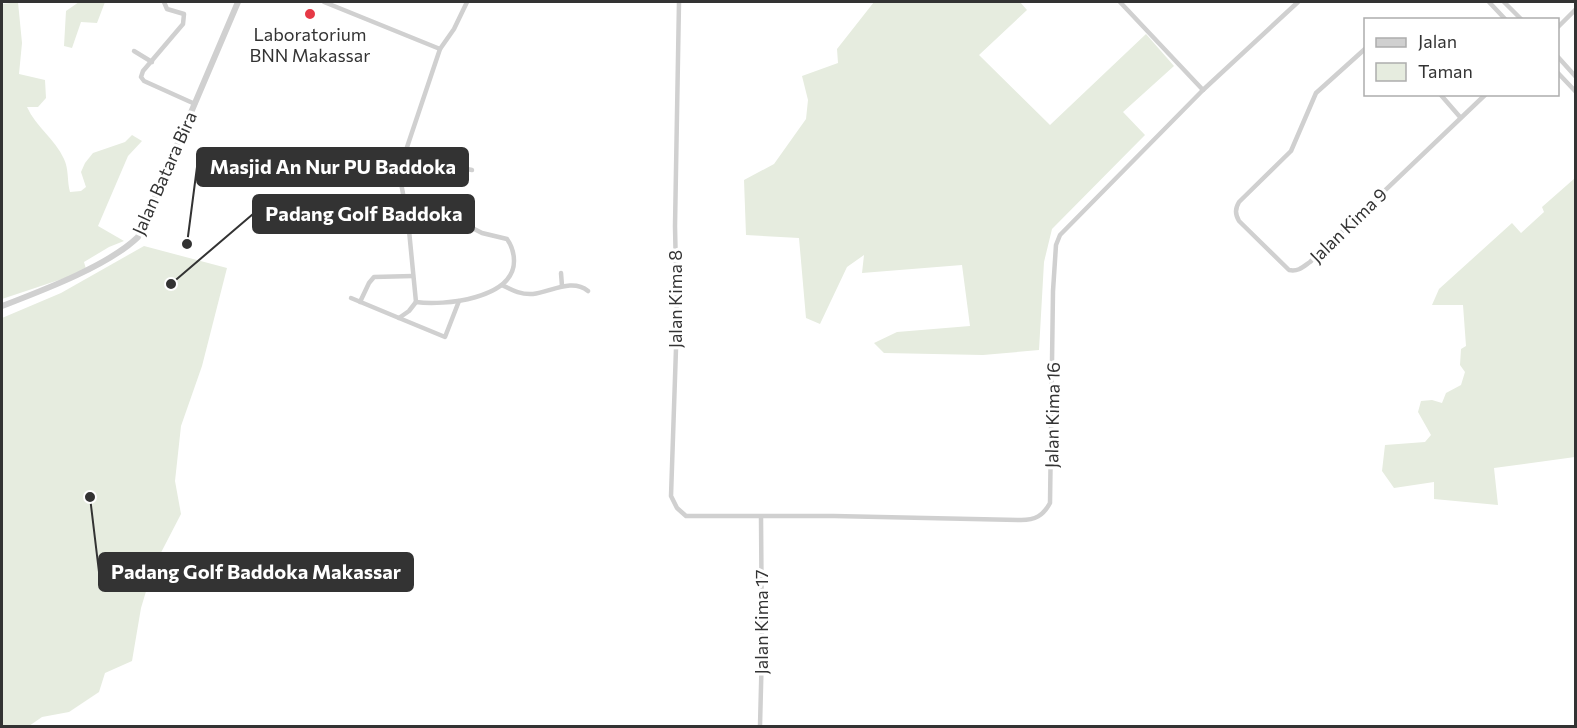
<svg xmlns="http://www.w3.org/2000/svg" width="1577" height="728" font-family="Commissioner,sans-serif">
	<rect width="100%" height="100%" fill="#fff"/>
	<g fill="#e6ecdf">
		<path d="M18,2L22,43L19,74L45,80L46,98L38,107H27C36,127 55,139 64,159C69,169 67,182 70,192L81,191L86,187L81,172L85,163L93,153L125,142L132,135L142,141L128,156L98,226L124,241L109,247L84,262L86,269L77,274L2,299V4Z"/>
		<path d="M79,2H105L97,23L81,22L72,48L64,46L66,11Z"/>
		<path d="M874,2H1020L1027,10L979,55L1050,125L1146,34L1174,66L1123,112L1145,135L1052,229L1044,262L1039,350L983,355L884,353L874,343L897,332L970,326L962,265L862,273L864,255L847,267L820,324L806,318L799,238L746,235L744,180L774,164L806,119L808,100L802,76L838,63L837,49Z"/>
		<path d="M1575,178V457L1494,468L1498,505L1434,499V482L1394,488L1382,471L1385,445L1425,442L1431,435L1418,412L1421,401L1432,400L1442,403L1446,393L1461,385L1465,372L1460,365L1461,349L1466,346L1463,305H1432L1439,289L1512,223L1521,233L1544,212L1542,207Z"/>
		<path d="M144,246L227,268L202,366L181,426L175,481L181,514L153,568L141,608L132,661L105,673L99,692L69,712L42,717L29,726H2V318L61,293Z"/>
	</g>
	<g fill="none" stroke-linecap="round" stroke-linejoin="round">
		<g stroke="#d0d0d0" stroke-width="4.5">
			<path d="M164,2L167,9L184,14L183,24L143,71L141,77L144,81L195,104"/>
			<path d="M324,2L440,49L401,165V183L408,220L416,302"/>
			<path d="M679,2L675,226L677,319L671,496L677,508L686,516H834L1021,520C1035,520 1043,516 1050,503L1053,291L1056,245L1060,235L1203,90L1298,2"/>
			<path d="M1120,2L1203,90"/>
			<path d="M1489,2L1506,20"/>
			<path d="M1504,2L1522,20"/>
			<path d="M1558,27L1576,9"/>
			<path d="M1366,48L1316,93L1291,151L1239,202C1235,209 1235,214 1239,221L1289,270C1298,272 1303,267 1310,262L1486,94"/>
			<path d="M440,49L454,29L467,2"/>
			<path d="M134,51L152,62"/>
			<path d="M1558,57L1576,77"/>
			<path d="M1558,73L1576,92"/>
			<path d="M1440,94L1460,117"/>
			<path d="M403,160L451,175L456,174L462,168L472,170"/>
			<path d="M408,220L441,215H447L482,233L507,239C512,246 514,253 514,261C514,299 443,306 416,302"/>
			<path d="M561,273L562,286"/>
			<path d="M502,285C512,290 521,295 533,294C551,292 572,278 588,291"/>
			<path d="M351,298L399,318L409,311L416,302"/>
			<path d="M360,302L369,283L374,277L413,276"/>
			<path d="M399,318L445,337L459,301"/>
			<path d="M760,726L762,648L761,517"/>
		</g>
		<path stroke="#d0d0d0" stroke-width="6" d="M2,306C41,291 108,266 138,237L238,2"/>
	</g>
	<circle fill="#e63946" stroke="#fff" stroke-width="2" cx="310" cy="14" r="6"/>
	<g text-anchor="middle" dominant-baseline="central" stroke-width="6" stroke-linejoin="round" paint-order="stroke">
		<g font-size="18" fill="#333" stroke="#fff">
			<text x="310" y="34">Laboratorium<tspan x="310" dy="21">BNN Makassar</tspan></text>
		</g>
		<g font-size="18" fill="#333" stroke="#fff">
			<text transform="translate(164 173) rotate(-66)">Jalan Batara Bira</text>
			<text transform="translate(1348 225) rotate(-44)">Jalan Kima 9</text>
			<text transform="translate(675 299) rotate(-90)">Jalan Kima 8</text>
			<text transform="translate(1052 415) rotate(-89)">Jalan Kima 16</text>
			<text transform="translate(761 622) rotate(-90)">Jalan Kima 17</text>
		</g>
	</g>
	<path fill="none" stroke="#333" stroke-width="2" d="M187 244L197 167M171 284L253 214M90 497L99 572"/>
	<g fill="#333" stroke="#fff" stroke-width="2">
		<circle cx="187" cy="244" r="6"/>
		<circle cx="171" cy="284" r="6"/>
		<circle cx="90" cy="497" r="6"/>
	</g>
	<g fill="#333" stroke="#333" stroke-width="2">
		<rect x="197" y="148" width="271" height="38" rx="6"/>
		<rect x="253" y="195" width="221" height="38" rx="6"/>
		<rect x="99" y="553" width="314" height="38" rx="6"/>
	</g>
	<g font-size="20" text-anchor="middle" font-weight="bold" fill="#fff">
		<text x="333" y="174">Masjid An Nur PU Baddoka</text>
		<text x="364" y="221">Padang Golf Baddoka</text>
		<text x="256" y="579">Padang Golf Baddoka Makassar</text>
	</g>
	<rect width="1577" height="728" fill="none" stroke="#333333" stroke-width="6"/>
	<rect x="1364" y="18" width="195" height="78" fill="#ffffff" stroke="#adadad" stroke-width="1.5"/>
	<rect x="1376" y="38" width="30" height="9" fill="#d0d0d0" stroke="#adadad" stroke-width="1.5"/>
	<text x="1418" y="48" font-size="18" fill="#333333">Jalan</text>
	<rect x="1376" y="63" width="30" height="18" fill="#e6ecdf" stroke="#adadad" stroke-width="1.5"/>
	<text x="1418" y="78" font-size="18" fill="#333333">Taman</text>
</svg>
